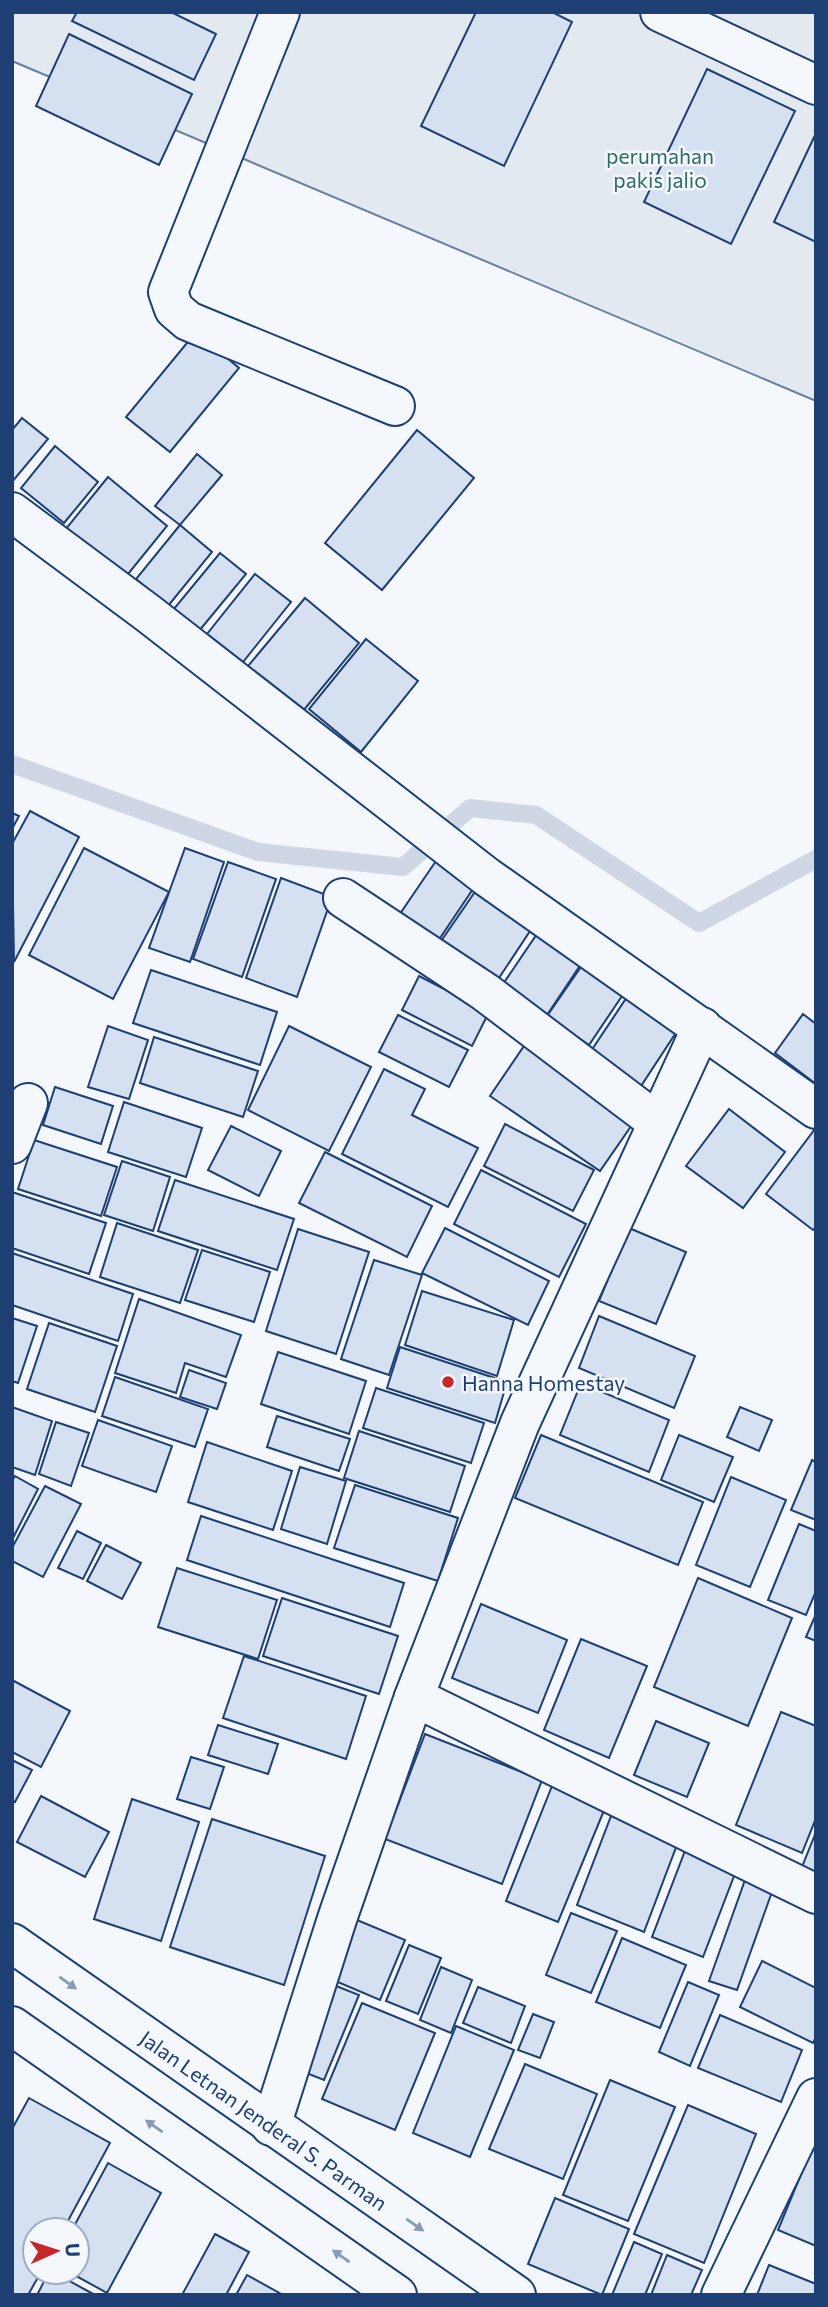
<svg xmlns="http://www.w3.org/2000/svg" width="828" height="2307" font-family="Commissioner,sans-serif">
	<rect width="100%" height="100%" fill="#f4f7fb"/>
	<path fill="#e3e9f0" stroke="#687fa3" stroke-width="2" d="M12,12H816V401L12,61Z"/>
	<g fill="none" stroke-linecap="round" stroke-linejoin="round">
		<path stroke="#cfd7e4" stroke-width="18" d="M12,764L258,852L403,867L470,808L536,815L699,923L816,859"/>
	</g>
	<g fill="#d5e0f0" stroke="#1d3f73" stroke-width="2">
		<path d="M77,12H171L216,34L194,80L72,21Z"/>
		<path d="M476,12H552L572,22L504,166L421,126Z"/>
		<path d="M69,34L192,94L159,165L36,106Z"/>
		<path d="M707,69L795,111L731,244L644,202Z"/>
		<path d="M816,133V242L774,222Z"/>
		<path d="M196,332L239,368L170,452L126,417Z"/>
		<path d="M22,418L48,439L12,482V430Z"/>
		<path d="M417,430L474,478L382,590L325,543Z"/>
		<path d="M55,446L98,482L64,523L21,488Z"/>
		<path d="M197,454L222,475L180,525L155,506Z"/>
		<path d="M108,477L167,526L124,579L65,530Z"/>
		<path d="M180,525L212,552L168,606L136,579Z"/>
		<path d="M220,553L246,574L199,631L173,610Z"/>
		<path d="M255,574L291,602L243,662L207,634Z"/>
		<path d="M305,598L359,643L303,711L248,666Z"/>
		<path d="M366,639L418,681L361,752L309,709Z"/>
		<path d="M30,811L79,837L14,962L12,844Z"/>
		<path d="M12,813L19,816L12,829Z"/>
		<path d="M84,848L169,892L113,999L29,955Z"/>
		<path d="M185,848L224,862L190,962L149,948Z"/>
		<path d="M438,858L477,883L430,953L391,927Z"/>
		<path d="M228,862L276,879L242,977L193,959Z"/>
		<path d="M281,878L332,897L297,997L246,978Z"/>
		<path d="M479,886L534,925L493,987L437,947Z"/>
		<path d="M539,931L583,961L545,1018L501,987Z"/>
		<path d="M583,964L624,993L589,1045L547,1016Z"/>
		<path d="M151,970L277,1012L260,1065L133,1023Z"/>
		<path d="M419,976L489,1012L472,1046L402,1010Z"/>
		<path d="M631,991L681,1025L641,1086L591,1051Z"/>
		<path d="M803,1014L816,1024V1084L775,1053Z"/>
		<path d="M398,1015L468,1050L449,1087L379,1052Z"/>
		<path d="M108,1026L148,1040L129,1099L88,1087Z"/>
		<path d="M289,1026L371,1067L329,1151L248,1110Z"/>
		<path d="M154,1037L258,1071L243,1117L140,1083Z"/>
		<path d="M526,1043L636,1119L600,1171L490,1096Z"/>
		<path d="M384,1069L425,1089L412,1115L478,1148L448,1207L342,1154Z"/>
		<path d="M55,1087L113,1106L101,1144L43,1125Z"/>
		<path d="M124,1102L202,1128L186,1177L108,1152Z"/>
		<path d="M729,1109L785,1152L743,1208L686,1166Z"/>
		<path d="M505,1124L594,1170L573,1211L484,1166Z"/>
		<path d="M231,1126L281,1151L259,1196L208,1170Z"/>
		<path d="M815,1129L816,1227L813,1230L766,1194Z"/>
		<path d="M34,1140L117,1167L101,1216L18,1189Z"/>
		<path d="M325,1152L432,1206L407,1257L299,1203Z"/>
		<path d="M122,1161L170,1177L153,1231L104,1215Z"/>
		<path d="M481,1170L586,1224L559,1277L454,1224Z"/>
		<path d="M175,1180L294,1219L277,1270L158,1231Z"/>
		<path d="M12,1192L106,1223L89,1274L12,1248Z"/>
		<path d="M117,1223L198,1250L180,1303L100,1277Z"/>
		<path d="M445,1228L549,1281L528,1325L422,1273Z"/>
		<path d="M629,1228L686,1252L656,1324L599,1301Z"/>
		<path d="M298,1229L369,1252L336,1354L266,1331Z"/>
		<path d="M202,1250L270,1272L254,1322L185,1300Z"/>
		<path d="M12,1253L133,1294L118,1341L12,1305Z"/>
		<path d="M374,1260L422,1275L389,1375L341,1359Z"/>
		<path d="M422,1291L514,1320L497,1376L405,1345Z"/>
		<path d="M139,1299L241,1335L226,1377L185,1363L176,1393L115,1373Z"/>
		<path d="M599,1316L695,1356L674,1408L579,1368Z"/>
		<path d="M12,1318L37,1326L18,1383L12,1381Z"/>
		<path d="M49,1323L117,1346L95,1412L27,1389Z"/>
		<path d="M400,1347L507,1382L495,1423L387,1388Z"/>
		<path d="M278,1352L366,1381L349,1434L261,1404Z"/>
		<path d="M189,1370L226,1383L217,1409L180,1397Z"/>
		<path d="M115,1377L208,1409L195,1447L102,1416Z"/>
		<path d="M581,1383L669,1420L649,1472L560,1435Z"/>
		<path d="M376,1388L484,1423L471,1463L363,1428Z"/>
		<path d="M12,1407L52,1421L35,1475L12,1467Z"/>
		<path d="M740,1407L772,1420L759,1451L727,1437Z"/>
		<path d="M277,1416L350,1439L339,1471L267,1447Z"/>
		<path d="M98,1420L172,1446L156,1492L82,1466Z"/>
		<path d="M56,1422L89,1433L71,1486L39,1474Z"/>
		<path d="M359,1431L465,1466L450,1512L344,1478Z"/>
		<path d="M541,1435L703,1502L678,1565L515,1498Z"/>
		<path d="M679,1435L733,1457L714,1502L661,1480Z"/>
		<path d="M207,1442L292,1471L273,1530L188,1502Z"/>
		<path d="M812,1460L816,1462V1520L791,1510Z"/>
		<path d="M300,1467L346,1481L327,1544L281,1529Z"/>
		<path d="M15,1476L38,1489L12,1540V1481Z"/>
		<path d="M731,1477L786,1500L750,1587L696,1565Z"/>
		<path d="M355,1485L458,1518L438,1581L334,1548Z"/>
		<path d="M45,1486L81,1504L43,1577L12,1561V1548Z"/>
		<path d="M201,1516L404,1583L390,1627L187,1560Z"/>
		<path d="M799,1524L816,1531V1591L806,1615L768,1600Z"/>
		<path d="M77,1531L101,1543L83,1579L58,1568Z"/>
		<path d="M106,1545L141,1563L122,1599L87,1581Z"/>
		<path d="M177,1568L277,1600L258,1659L158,1627Z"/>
		<path d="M698,1578L792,1618L748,1726L654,1687Z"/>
		<path d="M282,1598L398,1636L379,1694L263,1656Z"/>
		<path d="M481,1604L567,1640L538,1713L452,1678Z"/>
		<path d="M816,1614V1641L806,1637Z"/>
		<path d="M581,1639L647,1666L609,1758L544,1730Z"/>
		<path d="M244,1656L366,1696L346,1759L223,1718Z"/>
		<path d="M12,1680L70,1711L41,1767L12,1752Z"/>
		<path d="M781,1712L816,1726V1818L802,1853L736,1825Z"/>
		<path d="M656,1721L709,1743L687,1797L634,1775Z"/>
		<path d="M218,1725L278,1744L268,1774L208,1755Z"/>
		<path d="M425,1734L542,1780L502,1884L385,1839Z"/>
		<path d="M191,1757L224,1767L210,1809L177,1799Z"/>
		<path d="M12,1760L32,1770L15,1802L12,1800Z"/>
		<path d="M552,1786L605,1808L558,1922L506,1901Z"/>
		<path d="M41,1796L109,1832L85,1877L17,1842Z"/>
		<path d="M132,1799L199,1822L161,1941L94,1919Z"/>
		<path d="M611,1816L678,1842L644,1932L577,1905Z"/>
		<path d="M212,1819L325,1856L284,1985L170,1947Z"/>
		<path d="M816,1832V1873L802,1867Z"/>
		<path d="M688,1843L739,1863L703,1957L652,1937Z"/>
		<path d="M745,1880L773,1889L737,1990L709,1981Z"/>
		<path d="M571,1913L617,1931L591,1993L546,1975Z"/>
		<path d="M357,1920L405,1940L380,2000L333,1980Z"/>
		<path d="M622,1938L686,1965L660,2028L596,2002Z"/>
		<path d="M409,1945L441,1958L418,2014L386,2001Z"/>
		<path d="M762,1961L816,1988V2037L813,2043L740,2007Z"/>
		<path d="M441,1967L472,1980L451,2033L420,2020Z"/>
		<path d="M326,1982L359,1995L324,2080L291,2067Z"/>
		<path d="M688,1982L719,1995L690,2066L659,2052Z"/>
		<path d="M478,1987L525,2006L511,2043L463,2023Z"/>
		<path d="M362,2003L435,2033L395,2130L322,2099Z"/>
		<path d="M533,2014L554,2022L540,2058L518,2050Z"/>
		<path d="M720,2015L802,2050L781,2102L698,2068Z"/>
		<path d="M456,2026L514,2050L470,2157L413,2133Z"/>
		<path d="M525,2064L597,2094L563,2179L489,2149Z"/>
		<path d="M610,2080L675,2107L628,2221L563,2195Z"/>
		<path d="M29,2098L110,2143L63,2230H35V2272H41L28,2295H12V2129Z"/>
		<path d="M688,2105L756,2134L704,2263L634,2234Z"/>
		<path d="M816,2138V2246L778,2230Z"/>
		<path d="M108,2163L161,2193L107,2293L69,2272H77V2230H72Z"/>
		<path d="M555,2198L629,2229L602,2295L528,2264Z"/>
		<path d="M215,2234L249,2252L226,2295H182Z"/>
		<path d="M634,2242L662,2254L645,2295H612Z"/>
		<path d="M667,2255L702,2270L691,2295H651Z"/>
		<path d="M769,2265L816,2284V2295H757Z"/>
		<path d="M49,2272H53L95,2295H37Z"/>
		<path d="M247,2275L283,2295H236Z"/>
	</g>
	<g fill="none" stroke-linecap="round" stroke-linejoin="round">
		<g stroke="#1d3f73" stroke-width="42">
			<g id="minor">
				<path d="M280,12L168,292L174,309L188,321L395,406"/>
				<path d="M660,12L816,85"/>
				<path d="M12,512L149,614L487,877L816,1109"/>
				<path d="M343,898L485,992L657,1122"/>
				<path d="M12,1144L28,1103"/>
				<path d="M414,1697L816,1894"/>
				<path d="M271,2126L337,1919L414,1697L520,1423L702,1027"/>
				<path d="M721,2295L816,2098"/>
			</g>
		</g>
		<g stroke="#1d3f73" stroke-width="42">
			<g id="highway">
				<path d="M12,1943L516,2295"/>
				<path d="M12,2026L397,2295"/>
			</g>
		</g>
		<use href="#minor" stroke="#f4f7fb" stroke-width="38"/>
		<use href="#highway" stroke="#f4f7fb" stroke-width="38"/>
	</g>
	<defs><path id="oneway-solid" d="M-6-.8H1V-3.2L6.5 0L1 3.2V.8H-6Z" transform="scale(1.75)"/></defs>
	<g fill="#889bb7">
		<use href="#oneway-solid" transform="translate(68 1983) rotate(35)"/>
		<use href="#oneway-solid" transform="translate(154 2126) rotate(-145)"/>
		<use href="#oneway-solid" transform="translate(415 2225) rotate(35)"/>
		<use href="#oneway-solid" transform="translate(341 2256) rotate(-145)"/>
	</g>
	<circle fill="#c62828" stroke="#f4f7fb" stroke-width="2.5" cx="448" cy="1382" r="7"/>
	<g text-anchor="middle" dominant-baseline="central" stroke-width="5" stroke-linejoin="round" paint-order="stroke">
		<g font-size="21" fill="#2c6c60" stroke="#f4f7fb">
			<text x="660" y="155">perumahan<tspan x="660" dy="24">pakis jalio</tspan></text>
		</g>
		<g font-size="21" fill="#1d3f73" stroke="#f4f7fb" text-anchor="start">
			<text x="462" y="1382">Hanna Homestay</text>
		</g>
		<g font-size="21" fill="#1d3f73" stroke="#f4f7fb">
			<text transform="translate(264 2120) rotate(35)">Jalan Letnan Jenderal S. Parman</text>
		</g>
	</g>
	<rect width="828" height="2307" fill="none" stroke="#1d3f73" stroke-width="28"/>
	<g transform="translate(56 2251) rotate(87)"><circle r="33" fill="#f4f7fb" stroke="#9eadc5" stroke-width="2"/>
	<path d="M0-5L12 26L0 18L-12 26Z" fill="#c62828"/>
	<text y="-10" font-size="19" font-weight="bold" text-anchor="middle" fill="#1d3f73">U</text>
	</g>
</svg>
